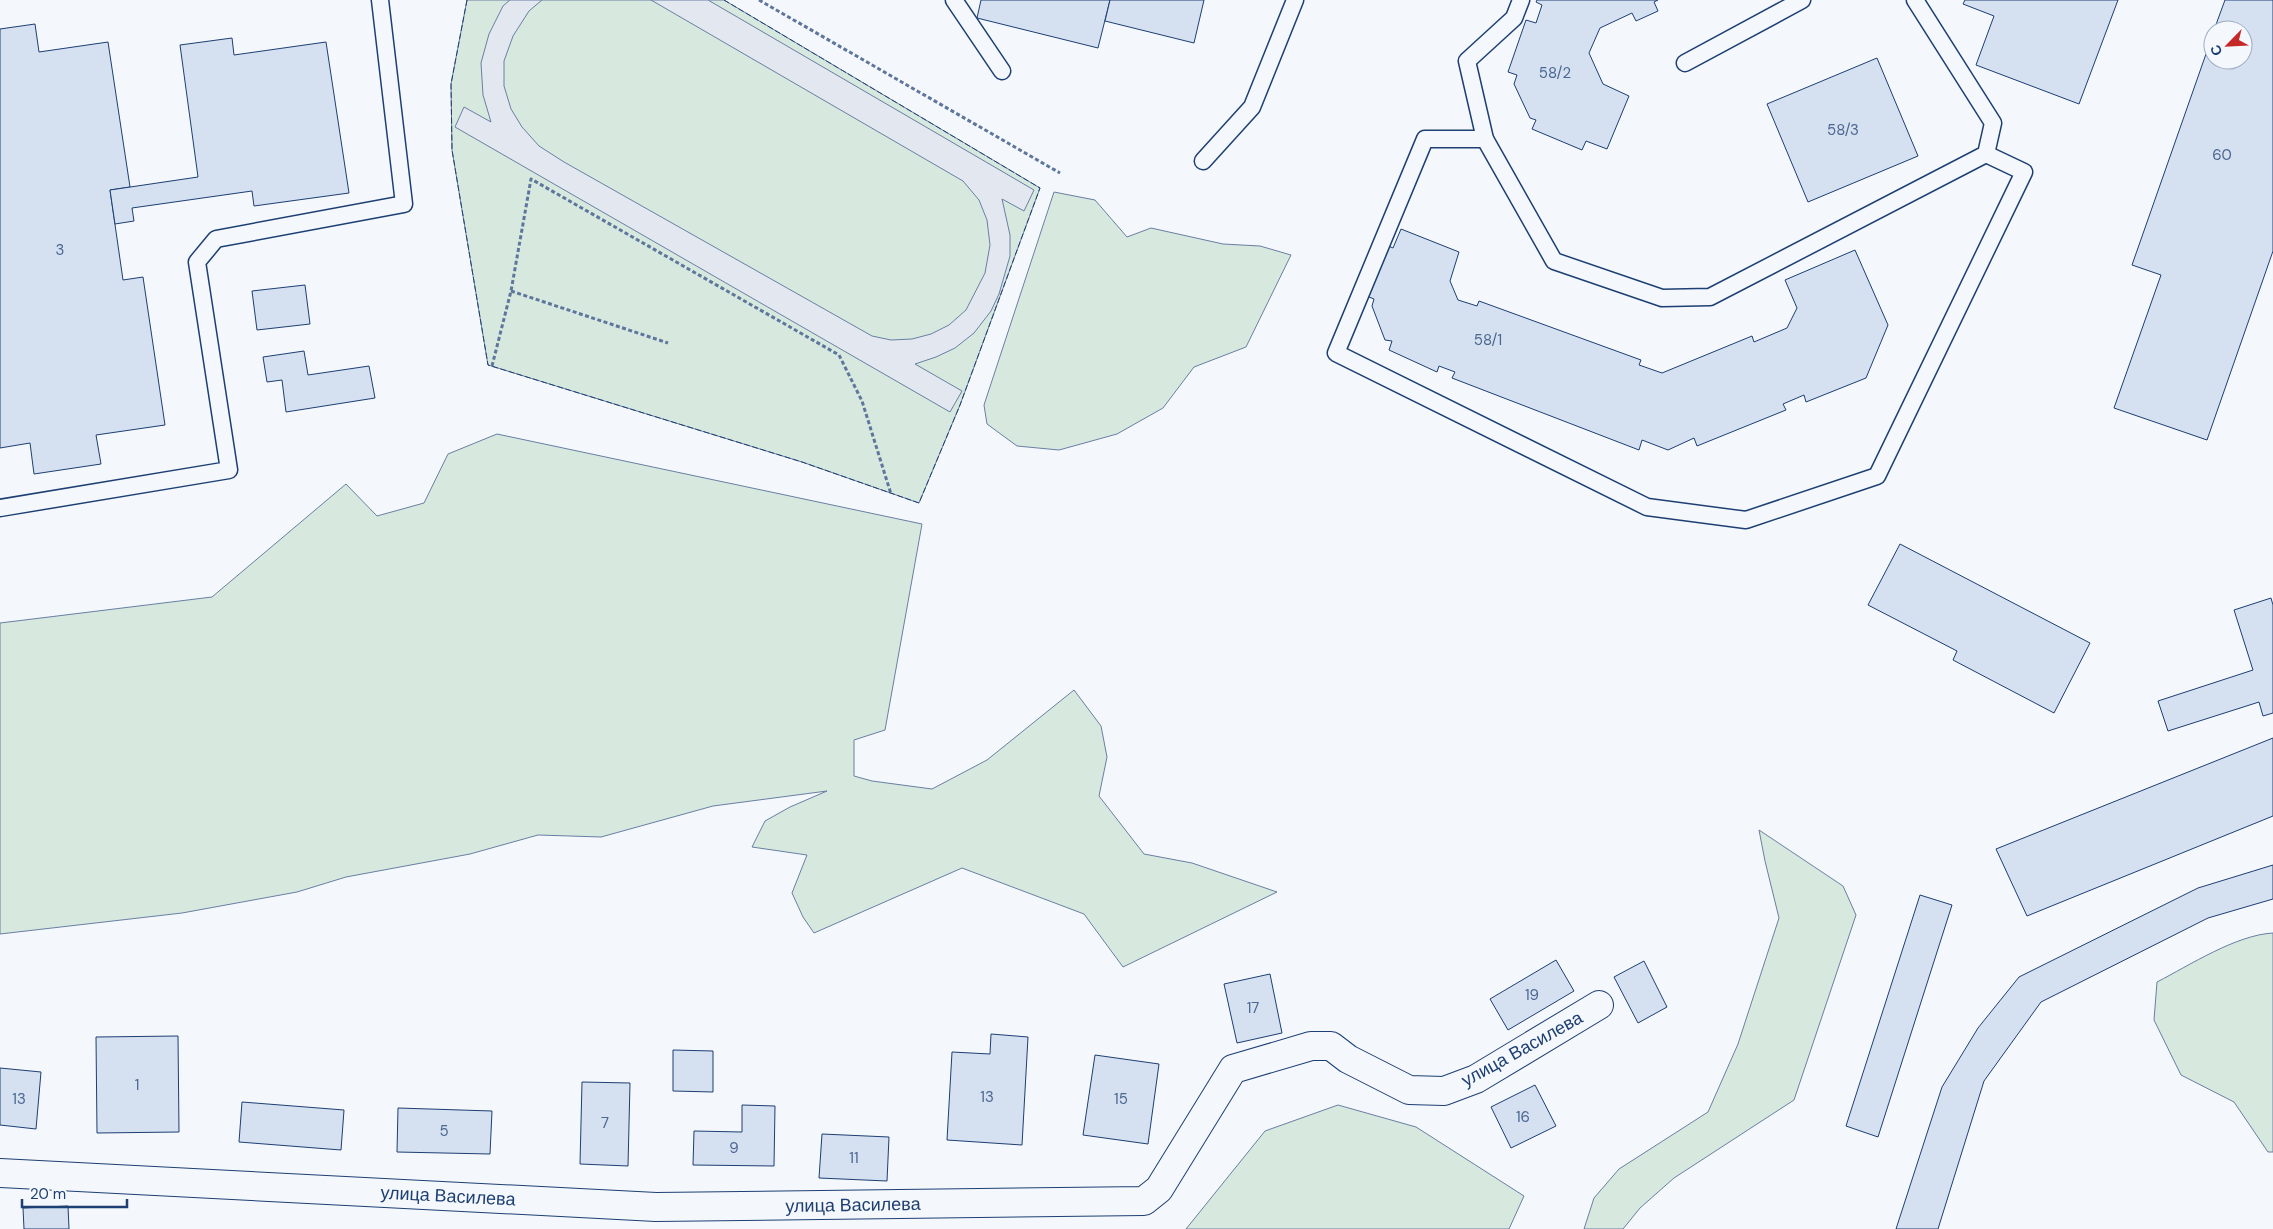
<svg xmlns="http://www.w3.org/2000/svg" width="2273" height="1229" font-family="'DM Sans',sans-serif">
	<rect width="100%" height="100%" fill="#f4f7fb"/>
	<g fill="#d7e8df" stroke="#687fa3">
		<path d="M467,0H724L1040,188L960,405L919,503L802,462L488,365L452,150L451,84Z"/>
		<path d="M1054,192L1095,200L1127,237L1151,228L1223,244L1260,246L1291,255L1246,347L1194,367L1163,408L1117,434L1059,450L1017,446L987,424L984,405Z"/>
		<path d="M497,434L922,524L885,730L854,740V776L872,781L932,789L987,760L1074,690L1101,726L1107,757L1099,796L1144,854L1192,863L1277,892L1123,967L1084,914L962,868L814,933L803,917L792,893L807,855L752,847L765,821L790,807L827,791L713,806L601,837L538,835L470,854L346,877L297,892L182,913L0,934V623L212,597L346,484L377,516L424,503L448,454Z"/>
		<path d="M1759,830L1843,886L1856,915L1794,1100L1674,1178L1640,1208L1623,1229H1584L1594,1198L1619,1169L1708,1112L1738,1044L1779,918L1765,861Z"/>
		<path d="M2273,933V1152H2268L2234,1102L2181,1075L2154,1020L2157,982C2190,965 2236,935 2273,933Z"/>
		<path d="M1338,1105L1416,1127L1524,1196L1509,1229H1186L1265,1131Z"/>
	</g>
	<path fill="#e3e8f0" stroke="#687fa3" d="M510,0H542L529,11L513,36L504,61V86L511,109L522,127L539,146L564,162L872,336L891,340L912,339L931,334L949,325L966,310L985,273L990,245L987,220L979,200L963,181L651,0H708L1034,190L1024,211L1002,199L1010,235V256L999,294L991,311L974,333L955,348L936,357L915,364L962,391L950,412L455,127L464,107L491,122L483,95L481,63L489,34L503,6Z"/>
	<g fill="#d5e0f0" stroke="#1d3f73">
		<path d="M981,0H1110L1098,48L977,18Z"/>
		<path d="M1110,0H1204L1194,43L1105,21Z"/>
		<path d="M1537,0H1658L1654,2L1658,11L1636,21L1632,13L1600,28L1589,53L1603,84L1629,96L1607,149L1586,141L1582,150L1532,129L1536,120L1530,118L1514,84L1517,75L1508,72L1526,20L1536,23L1542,5L1536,2Z"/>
		<path d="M1965,0H2118L2079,104L1976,65L1994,16L1963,4Z"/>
		<path d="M2225,0H2273V251L2207,440L2114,408L2161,275L2132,265L2213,34V60H2243V30H2214Z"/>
		<path d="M35,24L39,52L108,42L130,187L110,190L123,280L143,277L165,425L96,435L101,464L34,474L30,443L0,448V29Z"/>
		<path d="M232,38L234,55L326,42L349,193L254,206L252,191L132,208L134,221L115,224L110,190L198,177L180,45Z"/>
		<path d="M1877,58L1918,156L1808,202L1767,104Z"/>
		<path d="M1401,229L1459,252L1450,281L1458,300L1477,306L1479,301L1641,360L1639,365L1662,373L1752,336L1754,342L1787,328L1797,308L1785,280L1855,250L1888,325L1866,378L1806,402L1804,395L1783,404L1786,410L1697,446L1694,438L1668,450L1642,440L1639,450L1452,378L1455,372L1439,366L1437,372L1389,350L1392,341L1385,340L1372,306L1374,299L1364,295L1384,244L1393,248Z"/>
		<path d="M305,285L310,324L257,330L252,291Z"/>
		<path d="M304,351L308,375L369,366L375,398L286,412L282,380L267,382L263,357Z"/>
		<path d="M1900,544L2090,643L2054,713L1953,660L1957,651L1868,605Z"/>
		<path d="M2271,598L2273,605V713L2263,716L2259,702L2168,731L2158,701L2253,670L2234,610Z"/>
		<path d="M2273,738V816L2027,916L1996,849Z"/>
		<path d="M2273,865V899L2208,918L2041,1002L1984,1081L1938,1229H1896L1942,1087L1978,1028L2019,977L2198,888Z"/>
		<path d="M1920,895L1952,905L1878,1137L1846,1126Z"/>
		<path d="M1556,960L1574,991L1508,1030L1490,999Z"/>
		<path d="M1644,961L1667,1007L1638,1023L1614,977Z"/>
		<path d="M1270,974L1282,1033L1237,1043L1224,984Z"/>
		<path d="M991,1034L1028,1037L1022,1145L947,1140L952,1052L990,1054Z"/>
		<path d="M178,1036L179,1132L97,1133L96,1037Z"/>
		<path d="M673,1050L713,1051V1092L673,1091Z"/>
		<path d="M1095,1055L1159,1064L1148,1144L1083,1135Z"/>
		<path d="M0,1068L41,1072L36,1129L0,1125Z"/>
		<path d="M582,1082L630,1083L628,1166L580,1164Z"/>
		<path d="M1535,1085L1556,1126L1511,1148L1491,1107Z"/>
		<path d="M242,1102L344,1110L341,1150L239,1142Z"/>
		<path d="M742,1105L775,1106L774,1166L693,1165L694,1131L742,1132Z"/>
		<path d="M398,1108L492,1111L490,1154L397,1152Z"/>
		<path d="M822,1134L889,1137L887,1181L819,1178Z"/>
		<path d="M68,1206L69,1229H24L23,1208Z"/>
	</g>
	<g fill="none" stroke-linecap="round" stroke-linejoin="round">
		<g stroke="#1d3f73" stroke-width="19">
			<g id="service">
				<path d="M954,0L1002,71"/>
				<path d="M1521,0L1514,18L1467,61L1485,139L1554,261L1662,298L1710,297L1986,154L1993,123L1915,0"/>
				<path d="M1685,63L1802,0"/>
				<path d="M1485,139H1425L1336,353L1647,507L1746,520L1877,476L2024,172L1986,154"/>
				<path d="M1203,161L1252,107L1295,0"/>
				<path d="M0,508L229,470L197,262L216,239L404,204L380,0"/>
			</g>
		</g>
		<g stroke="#1d3f73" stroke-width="30">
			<path id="minor" d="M0,1173L656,1207L1144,1201L1159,1189L1233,1069L1311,1046H1331L1348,1059L1409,1090L1444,1091L1476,1079L1599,1005"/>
		</g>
		<g stroke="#5e769c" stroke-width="3" stroke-dasharray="4 2.5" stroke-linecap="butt">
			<path d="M759,0L1060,173"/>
			<path d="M511,291L668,343"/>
			<path d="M492,366L511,291L531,179L839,355L862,401L891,494"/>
		</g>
		<use href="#service" stroke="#f4f7fb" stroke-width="16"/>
		<use href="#minor" stroke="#f4f7fb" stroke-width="28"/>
		<path stroke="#1d3f73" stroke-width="1" stroke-dasharray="6 2.5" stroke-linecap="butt" d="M467,0L451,84L452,150L488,365L802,462L919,503L960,405L1040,188L724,0"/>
	</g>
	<g text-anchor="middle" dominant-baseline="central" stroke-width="4" stroke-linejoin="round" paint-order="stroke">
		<g font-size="15" fill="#4b6792">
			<text x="1555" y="73">58/2</text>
			<text x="1843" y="130">58/3</text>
			<text x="2222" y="155">60</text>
			<text x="60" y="250">3</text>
			<text x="1488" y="340">58/1</text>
			<text x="1532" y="995">19</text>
			<text x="1253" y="1008">17</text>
			<text x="137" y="1085">1</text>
			<text x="987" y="1097">13</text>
			<text x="19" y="1099">13</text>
			<text x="1121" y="1099">15</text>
			<text x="1523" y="1117">16</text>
			<text x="605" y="1123">7</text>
			<text x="444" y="1131">5</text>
			<text x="734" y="1148">9</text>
			<text x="854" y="1158">11</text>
		</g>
		<g font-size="18" fill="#1d3f73" stroke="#f4f7fb">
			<text transform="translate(1522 1049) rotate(-29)">улица Василева</text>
			<text transform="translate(448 1196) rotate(3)">улица Василева</text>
			<text transform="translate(853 1205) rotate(-1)">улица Василева</text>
		</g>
	</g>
	<g transform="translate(2228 45) rotate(246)"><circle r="24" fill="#f4f7fb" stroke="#9eadc5"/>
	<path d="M0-4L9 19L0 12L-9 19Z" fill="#c62828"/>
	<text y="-8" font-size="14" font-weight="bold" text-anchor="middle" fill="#1d3f73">С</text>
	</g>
	<path d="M22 1199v8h105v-8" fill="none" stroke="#1d3f73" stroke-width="2.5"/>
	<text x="30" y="1199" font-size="15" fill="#1d3f73" stroke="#f4f7fb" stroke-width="4" paint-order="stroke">20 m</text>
</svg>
